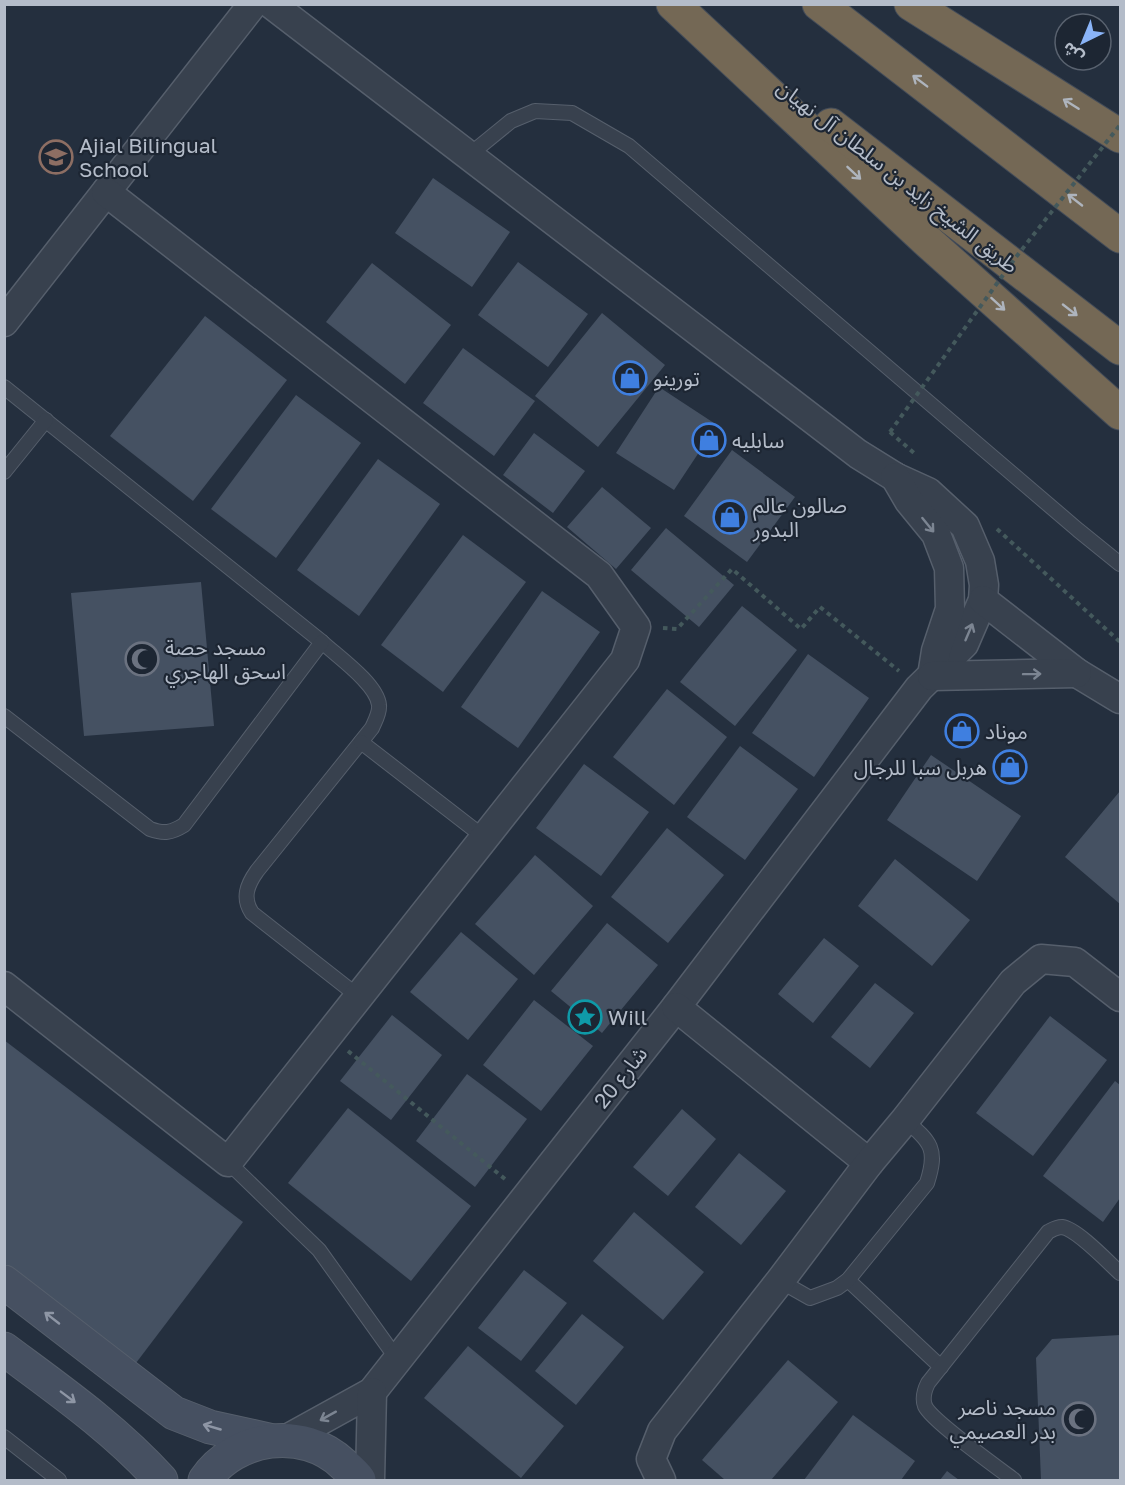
<svg xmlns="http://www.w3.org/2000/svg" width="1125" height="1485" font-family="'Golos Text','Noto Sans Arabic',sans-serif">
	<rect width="100%" height="100%" fill="#242f3e"/>
	<g fill="#455162">
		<path d="M433,178L510,232L472,287L395,233Z"/>
		<path d="M518,262L588,314L548,367L478,315Z"/>
		<path d="M372,263L451,325L405,384L326,322Z"/>
		<path d="M602,313L665,365L598,447L535,396Z"/>
		<path d="M205,316L287,380L193,501L110,436Z"/>
		<path d="M463,348L535,401L494,456L423,403Z"/>
		<path d="M659,387L717,425L674,490L616,453Z"/>
		<path d="M296,395L361,443L276,558L211,509Z"/>
		<path d="M534,433L585,471L553,513L503,475Z"/>
		<path d="M732,450L795,497L747,562L684,516Z"/>
		<path d="M378,459L440,504L359,616L297,570Z"/>
		<path d="M602,487L651,528L616,569L567,527Z"/>
		<path d="M666,528L734,585L699,627L631,570Z"/>
		<path d="M463,535L526,582L443,692L381,645Z"/>
		<path d="M201,582L214,726L84,736L71,593Z"/>
		<path d="M542,591L600,632L518,748L461,707Z"/>
		<path d="M742,606L797,650L735,726L680,682Z"/>
		<path d="M808,654L869,698L814,777L752,733Z"/>
		<path d="M667,689L727,737L674,805L613,757Z"/>
		<path d="M740,746L798,789L745,860L687,817Z"/>
		<path d="M931,755L1021,816L977,881L887,820Z"/>
		<path d="M584,764L649,812L601,876L536,828Z"/>
		<path d="M1120,791V904L1065,857Z"/>
		<path d="M667,828L724,875L668,943L611,897Z"/>
		<path d="M535,855L593,906L534,975L475,924Z"/>
		<path d="M895,859L970,920L932,966L858,906Z"/>
		<path d="M607,923L658,965L602,1033L551,991Z"/>
		<path d="M461,932L518,979L468,1040L410,992Z"/>
		<path d="M824,938L859,966L813,1023L778,994Z"/>
		<path d="M875,983L914,1013L870,1068L831,1037Z"/>
		<path d="M534,1000L593,1046L541,1111L483,1065Z"/>
		<path d="M392,1015L442,1055L391,1120L340,1081Z"/>
		<path d="M1050,1016L1107,1060L1033,1156L976,1113Z"/>
		<path d="M4,1040L243,1222L136,1363L4,1263Z"/>
		<path d="M467,1074L527,1119L475,1187L416,1141Z"/>
		<path d="M1115,1081L1120,1085V1198L1103,1222L1043,1176Z"/>
		<path d="M348,1108L471,1206L411,1281L288,1183Z"/>
		<path d="M682,1109L716,1139L668,1196L633,1167Z"/>
		<path d="M739,1153L786,1191L741,1245L695,1207Z"/>
		<path d="M634,1212L704,1272L663,1320L593,1261Z"/>
		<path d="M524,1270L567,1303L521,1361L478,1328Z"/>
		<path d="M582,1314L624,1347L576,1405L535,1371Z"/>
		<path d="M1120,1335V1480H1041L1036,1358L1052,1339Z"/>
		<path d="M468,1346L564,1426L521,1478L424,1398Z"/>
		<path d="M788,1360L838,1402L771,1480H725L702,1460Z"/>
		<path d="M853,1415L915,1461L901,1480H804Z"/>
		<path d="M947,1471L959,1480H940Z"/>
	</g>
	<g fill="none" stroke-linecap="round" stroke-linejoin="round">
		<g stroke="#565f6c" stroke-width="16">
			<g id="lane">
				<path d="M468,156L511,121L535,111L572,113L629,146L1078,530L1120,564"/>
				<path d="M4,387L322,642C337,656 377,684 379,705C380,713 375,721 372,728L257,871C247,885 242,898 252,913L359,997"/>
				<path d="M4,472L46,420"/>
				<path d="M4,716L150,829C164,834 171,833 184,825L322,642"/>
				<path d="M361,742L485,838"/>
				<path d="M228,1162L319,1250L397,1359"/>
				<path d="M848,1280L941,1367"/>
				<path d="M780,1281L810,1298L837,1288L848,1280L927,1183C938,1149 931,1142 905,1120"/>
				<path d="M4,1437L59,1480"/>
				<path d="M1014,1480C998,1468 931,1420 925,1406C922,1398 924,1391 928,1383L1048,1232C1052,1230 1056,1227 1062,1227C1077,1229 1108,1262 1120,1273"/>
			</g>
		</g>
		<g stroke="#565f6c" stroke-width="31">
			<g id="street">
				<path d="M271,4L858,454L895,477L928,492L965,526L980,561L984,585L983,600L964,644L919,688L676,1007L372,1392L285,1440"/>
				<path d="M4,322L253,4"/>
				<path d="M895,477L909,501L936,534L949,568L950,609L936,651L932,676"/>
				<path d="M983,600L1077,673L1120,699"/>
				<path d="M932,676L1077,673"/>
				<path d="M4,986L228,1162L625,660L636,627L599,575L106,192"/>
				<path d="M676,1007L869,1163"/>
				<path d="M370,1480L372,1392"/>
				<path d="M661,1480L651,1459L662,1431L780,1281L869,1163L905,1120L1013,982L1041,959L1075,962L1120,997"/>
			</g>
		</g>
		<g stroke="#565f6c" stroke-width="35">
			<g id="secondary">
				<path d="M4,1282L174,1413L210,1427L269,1440"/>
				<path d="M4,1349C59,1390 115,1429 161,1480"/>
				<path d="M205,1480C235,1436 303,1426 343,1464C349,1469 355,1474 359,1480"/>
			</g>
		</g>
		<g stroke="#434c59" stroke-width="35">
			<g id="highway">
				<path d="M673,4L926,240L1120,413"/>
				<path d="M819,4L1120,236"/>
				<path d="M911,4L1120,136"/>
				<path d="M831,125L1120,348"/>
			</g>
		</g>
		<g stroke="#44595c" stroke-width="4" stroke-dasharray="4.5 4.5" stroke-linecap="butt">
			<path d="M890,432L914,453"/>
			<path d="M997,529L1120,642"/>
			<path d="M663,628L677,629L732,569L801,629L820,607L899,671"/>
			<path d="M348,1051L505,1179"/>
		</g>
		<use href="#lane" stroke="#38414e" stroke-width="14"/>
		<use href="#street" stroke="#38414e" stroke-width="28"/>
		<use href="#secondary" stroke="#465061" stroke-width="33"/>
		<use href="#highway" stroke="#746855" stroke-width="33"/>
		<path stroke="#44595c" stroke-width="4" stroke-dasharray="4.5 4.5" stroke-linecap="butt" d="M890,432L1016,257L1120,125"/>
	</g>
	<defs><path id="oneway-shaft" d="M-6 0H5M1.5-3L5.5 0L1.5 3" fill="none" stroke-width="1.6" stroke-linecap="round" stroke-linejoin="round" transform="scale(1.5)"/></defs>
	<g stroke="#aeb4bd">
		<use href="#oneway-shaft" transform="translate(920 81) rotate(-143)"/>
		<use href="#oneway-shaft" transform="translate(1071 104) rotate(-148)"/>
		<use href="#oneway-shaft" transform="translate(854 173) rotate(43)"/>
		<use href="#oneway-shaft" transform="translate(1075 200) rotate(-142)"/>
		<use href="#oneway-shaft" transform="translate(998 304) rotate(42)"/>
		<use href="#oneway-shaft" transform="translate(1070 310) rotate(38)"/>
	</g>
	<g stroke="#7c8592">
		<use href="#oneway-shaft" transform="translate(928 525) rotate(51)"/>
		<use href="#oneway-shaft" transform="translate(969 632) rotate(-67)"/>
		<use href="#oneway-shaft" transform="translate(1032 674) rotate(-1)"/>
		<use href="#oneway-shaft" transform="translate(328 1416) rotate(151)"/>
	</g>
	<g stroke="#8e96a5">
		<use href="#oneway-shaft" transform="translate(52 1318) rotate(-142)"/>
		<use href="#oneway-shaft" transform="translate(68 1397) rotate(37)"/>
		<use href="#oneway-shaft" transform="translate(212 1427) rotate(-164)"/>
	</g>
	<defs>
		<g id="school-ring" transform="scale(1.725)"><circle r="9.5" fill="#1d2633" stroke="#8d6e63" stroke-width="1.5"/><path d="M0-5L7-2L0 1L-7-2ZM-4 1L0 2.5L4 1V4Q0 6-4 4Z" fill="#8d6e63"/></g>
		<g id="shop-ring" transform="scale(1.725)"><circle r="9.5" fill="#1d2633" stroke="#3f7fe0" stroke-width="1.5"/><path d="M-5-2.5h2.3a2.7 3.5 0 0 1 5.4 0H5L5.5 6h-11ZM-1.5-2.5h3a1.5 2.3 0 0 0-3 0Z" fill="#3f7fe0"/></g>
		<g id="mosque-ring" transform="scale(1.725)"><circle r="9.5" fill="#1d2633" stroke="#6b7280" stroke-width="1.5"/><path d="M3.5-4.9A6 6 0 1 0 3.5 4.9A5 5 0 1 1 3.5-4.9Z" fill="#6b7280"/></g>
		<g id="sight-ring" transform="scale(1.725)"><circle r="9.5" fill="#1d2633" stroke="#0f9aa8" stroke-width="1.5"/><path d="M0-6L1.8-2.2L6-1.7L2.9 1.2L3.7 5.4L0 3.3L-3.7 5.4L-2.9 1.2L-6-1.7L-1.8-2.2Z" fill="#0f9aa8"/></g>
	</defs>
	<g fill-rule="evenodd">
		<use href="#school-ring" x="56" y="157"/>
		<use href="#shop-ring" x="630" y="378"/>
		<use href="#shop-ring" x="709" y="440"/>
		<use href="#shop-ring" x="730" y="517"/>
		<use href="#mosque-ring" x="142" y="659"/>
		<use href="#shop-ring" x="962" y="731"/>
		<use href="#shop-ring" x="1010" y="767"/>
		<use href="#sight-ring" x="585" y="1017"/>
		<use href="#mosque-ring" x="1079" y="1419"/>
	</g>
	<g text-anchor="middle" dominant-baseline="central" stroke-width="4.5" stroke-linejoin="round" paint-order="stroke">
		<g font-size="21" fill="#b4bcc9" stroke="#1d2633" text-anchor="start">
			<text x="79" y="145">Ajial Bilingual<tspan x="79" dy="24">School</tspan></text>
			<text x="653" y="378">تورينو</text>
			<text x="732" y="440">سابليه</text>
			<text x="753" y="505">صالون عالم<tspan x="753" dy="24">البدور</tspan></text>
			<text x="165" y="647">مسجد حصة<tspan x="165" dy="24">اسحق الهاجري</tspan></text>
			<text x="985" y="731">موناد</text>
			<text x="987" y="767" text-anchor="end">هربل سبا للرجال</text>
			<text x="608" y="1017">Will</text>
			<text x="1056" y="1407" text-anchor="end">مسجد ناصر<tspan x="1056" dy="24">بدر العصيمي</tspan></text>
		</g>
		<g font-size="21" fill="#b4bcc9" stroke="#1d2633">
			<text transform="translate(898 176) rotate(38)">طريق الشيخ زايد بن سلطان آل نهيان</text>
			<text transform="translate(620 1077) rotate(-52)">شارع 20</text>
		</g>
	</g>
	<rect width="1125" height="1485" fill="none" stroke="#b4bcc9" stroke-width="12"/>
	<g transform="translate(1083 42) rotate(223)"><circle r="28" fill="#1d2633" stroke="#59626f" stroke-width="1.5"/>
	<path d="M0-4.5L10 22L0 15L-10 22Z" fill="#8ab4f8"/>
	<text y="-9" font-size="16" font-weight="bold" text-anchor="middle" fill="#b4bcc9">ش</text>
	</g>
</svg>
